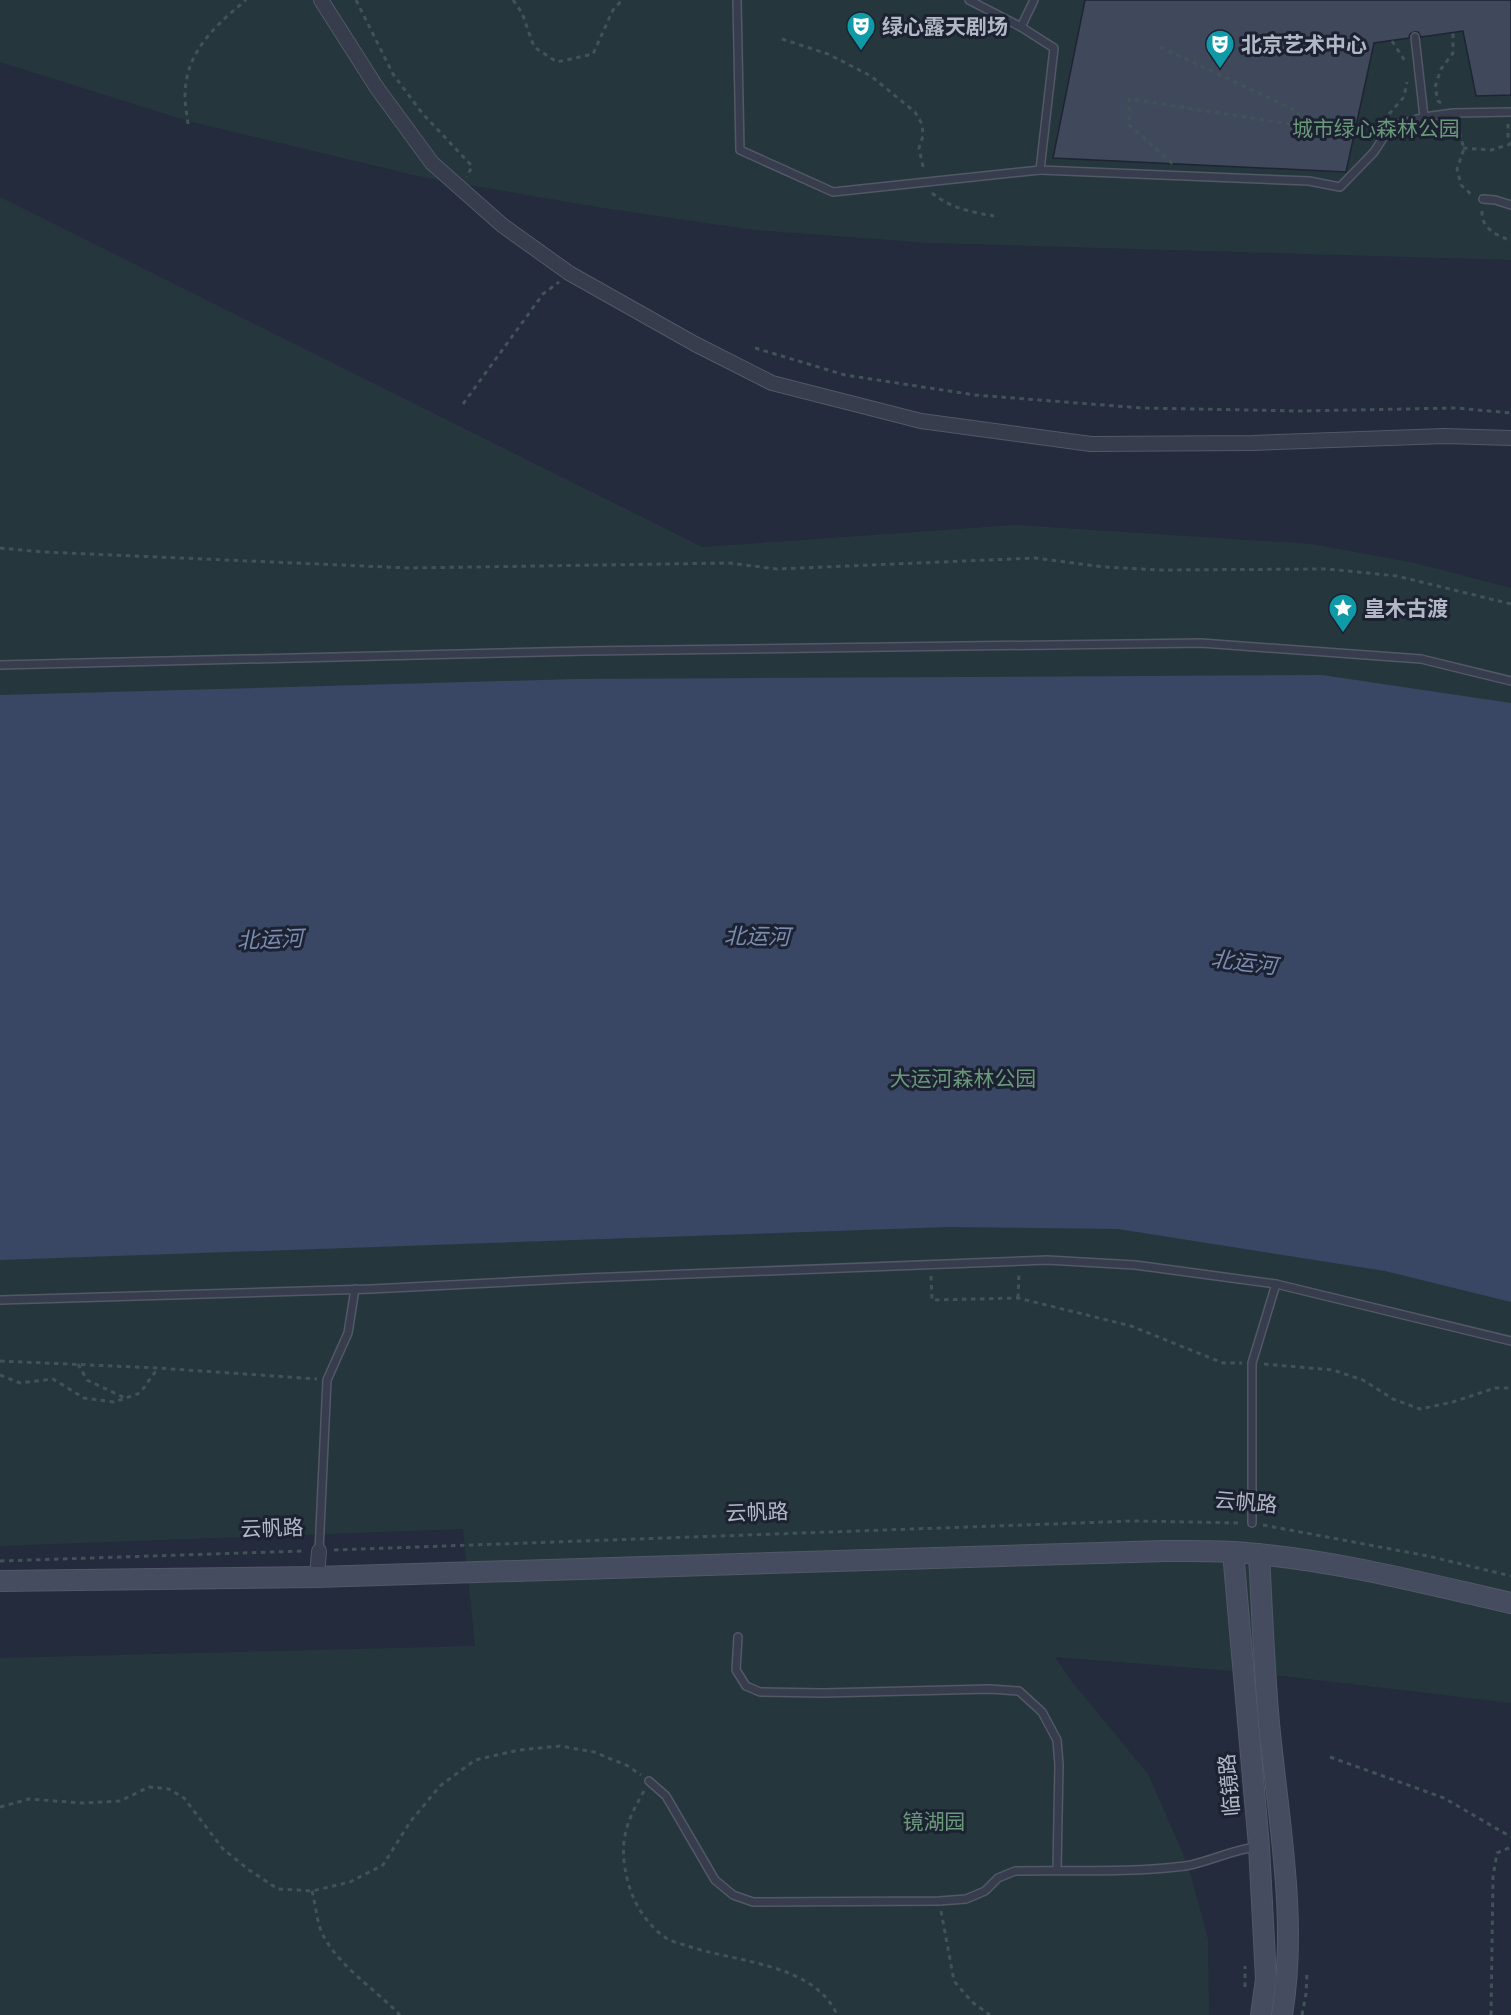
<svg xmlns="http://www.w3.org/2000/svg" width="1511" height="2015" font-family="'Archivo Narrow','Noto Sans SC',sans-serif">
	<rect width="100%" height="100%" fill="#232b3c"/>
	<g fill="#25373d">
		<path d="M0,0H1511V260L930,243L754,230L603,208L422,177L188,121L0,62Z"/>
		<path d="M0,197L702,547L1015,525L1312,544L1415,563L1511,588V1703L1257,1673L1055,1657L1073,1683L1148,1774L1188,1865L1208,1939L1209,2015H0V1658L475,1646L463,1529L0,1546Z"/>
	</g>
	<path fill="#394765" d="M1322,675L1511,703V1302L1385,1271L1118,1229L949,1227L0,1260V695L577,679Z"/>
	<path fill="#3f495b" stroke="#1e2433" stroke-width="1.5" d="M1085,0H1511V95L1476,96L1463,31L1421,37L1418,32H1414L1410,34L1409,38L1374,43L1346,172L1053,158Z"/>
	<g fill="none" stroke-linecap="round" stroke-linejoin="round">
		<g stroke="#525867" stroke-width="10">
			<g id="lane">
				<path d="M737,0L740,150L833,192L1040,170"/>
				<path d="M969,0L1021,27L1054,48L1040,170L1309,181L1340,187L1374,152L1390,127L1424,117L1453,113L1511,112"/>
				<path d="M1021,27L1034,0"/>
				<path d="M1415,37L1424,117"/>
				<path d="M1483,199L1495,200L1511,205"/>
				<path d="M0,665L584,651L1201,643L1421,659L1511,681"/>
				<path d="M0,1300L371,1289L586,1278L1047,1260L1135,1265L1276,1284L1511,1341"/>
				<path d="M1252,1523V1363L1276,1284"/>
				<path d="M319,1551L327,1380L348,1333L355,1289"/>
				<path d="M738,1637L736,1670L746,1686L760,1692L824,1693L990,1689L1019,1691L1042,1712L1057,1740L1059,1765L1057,1870"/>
				<path d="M649,1781L666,1796L715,1880L733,1895L753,1902L939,1901L966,1899L985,1891L998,1878L1015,1871C1071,1870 1129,1873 1185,1866C1209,1862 1231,1850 1256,1847"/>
			</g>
		</g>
		<g stroke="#525867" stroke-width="16">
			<g id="street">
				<path d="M321,0L377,88L432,163L502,225L569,273L695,344L772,383L921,421L1091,444L1252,443L1445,436L1511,438"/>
				<path d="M317,1577L319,1551"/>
			</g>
		</g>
		<g stroke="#525867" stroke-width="22">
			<g id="secondary">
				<path d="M1233,1552L1259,1846L1266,1979L1261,2015"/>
				<path d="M1259,1554C1262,1610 1264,1667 1269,1723C1278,1819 1298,1918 1282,2015"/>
				<path d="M0,1581L317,1577L1165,1551C1196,1551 1227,1550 1257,1554C1343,1562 1427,1584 1511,1603"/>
			</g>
		</g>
		<g stroke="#405357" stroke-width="3" stroke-dasharray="4.5 4.5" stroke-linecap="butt">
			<path d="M356,0L393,74L422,113L472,166L467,177"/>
			<path d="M513,0L522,13L534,47L557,62L593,54L613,10L622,0"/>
			<path d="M782,39L828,54L871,76L915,112L922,124L923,136L919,148L924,171"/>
			<path d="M1392,41L1405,61"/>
			<path d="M1160,47L1297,111L1303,126L1129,99V125L1173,164"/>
			<path d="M1441,103L1438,101L1435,87L1441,69L1453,53V32"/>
			<path d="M1389,114L1404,97L1407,82"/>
			<path d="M188,124C187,115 185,105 185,96C185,52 215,26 246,0"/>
			<path d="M1457,124L1464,149L1457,169L1461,185L1473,196"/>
			<path d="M1508,124V138L1511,142"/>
			<path d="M1463,148L1491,150L1511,144"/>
			<path d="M932,193C950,208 971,212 994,216"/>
			<path d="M1482,211C1481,229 1497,235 1511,241"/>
			<path d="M755,348L845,375L975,395L1142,408L1300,411L1456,408L1511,413"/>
			<path d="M463,404L543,294L559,282"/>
			<path d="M0,548L43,552L409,568L729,563L777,569L1035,558L1104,567L1158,570L1328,569L1397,576L1511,604"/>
			<path d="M931,1276L932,1300L1018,1298L1131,1326L1223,1363H1242"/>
			<path d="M1018,1298L1019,1273"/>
			<path d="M0,1361L158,1368L317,1379"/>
			<path d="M78,1364L87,1380L125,1398"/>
			<path d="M1264,1364L1333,1370L1363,1380L1393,1399L1420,1409L1453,1402L1495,1388H1511"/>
			<path d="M0,1375L20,1383L53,1379L84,1398L114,1402L140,1393L158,1368"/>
			<path d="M1263,1525L1428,1556L1511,1576"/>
			<path d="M334,1550L1133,1521L1242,1523"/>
			<path d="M0,1561L303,1551"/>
			<path d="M1330,1757L1444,1798L1511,1837"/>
			<path d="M644,1791C625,1824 618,1844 628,1882C633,1903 648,1926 666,1938C672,1942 681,1944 688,1946C733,1962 815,1963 837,2015"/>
			<path d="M0,1807L29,1799L82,1803L120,1801L149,1787L169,1789L184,1798L223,1849L249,1870L278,1889L312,1891L350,1882L383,1865L410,1822L440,1786L475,1760L519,1750L560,1746L594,1752L628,1766L641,1775"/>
			<path d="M312,1891C316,1906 317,1925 324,1937C342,1969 375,1989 400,2015"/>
			<path d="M941,1911L954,1981L972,2002L990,2015"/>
			<path d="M1245,1987V1966"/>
			<path d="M1302,2015L1306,1994L1307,1972"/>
			<path d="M1491,2015L1493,1877L1497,1853L1511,1847"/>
		</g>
		<use href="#lane" stroke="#373d4c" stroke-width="7"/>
		<use href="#street" stroke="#373d4c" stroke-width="14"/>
		<use href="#secondary" stroke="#454c5f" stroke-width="20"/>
	</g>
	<defs>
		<g id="theatre-pin" transform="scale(1.5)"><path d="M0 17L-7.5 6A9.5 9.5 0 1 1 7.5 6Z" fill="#0f9aa8" stroke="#1c2231"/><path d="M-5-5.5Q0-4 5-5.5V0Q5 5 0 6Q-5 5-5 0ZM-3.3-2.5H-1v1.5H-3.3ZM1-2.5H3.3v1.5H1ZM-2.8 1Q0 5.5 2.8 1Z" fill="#fff"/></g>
		<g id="sight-pin" transform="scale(1.5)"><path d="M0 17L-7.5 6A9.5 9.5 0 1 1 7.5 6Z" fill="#0f9aa8" stroke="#1c2231"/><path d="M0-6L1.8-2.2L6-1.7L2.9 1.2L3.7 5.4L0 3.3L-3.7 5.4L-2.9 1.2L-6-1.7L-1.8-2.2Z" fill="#fff"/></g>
	</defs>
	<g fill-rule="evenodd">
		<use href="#theatre-pin" x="861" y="26"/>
		<use href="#theatre-pin" x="1220" y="44"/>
		<use href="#sight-pin" x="1343" y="608"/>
	</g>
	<g text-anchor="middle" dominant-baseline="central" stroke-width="6" stroke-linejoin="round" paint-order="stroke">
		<g font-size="21" font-weight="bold" fill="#b3b8c7" stroke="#1c2231" text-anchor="start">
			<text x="882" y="26">绿心露天剧场</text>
			<text x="1241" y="44">北京艺术中心</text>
			<text x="1364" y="608">皇木古渡</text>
		</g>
		<g font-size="21" fill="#6a987a" stroke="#1c2231">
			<text x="1376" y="128">城市绿心森林公园</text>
			<text x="963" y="1078">大运河森林公园</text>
			<text x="934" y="1821">镜湖园</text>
		</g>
		<g font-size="21" fill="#b3b8c7" stroke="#1c2231">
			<text transform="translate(1246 1502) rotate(5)">云帆路</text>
			<text transform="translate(757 1512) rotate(-2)">云帆路</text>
			<text transform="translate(272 1528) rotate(-2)">云帆路</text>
			<text transform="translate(1229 1785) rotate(-95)">临镜路</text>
		</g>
		<g font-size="22" font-style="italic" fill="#7b8caf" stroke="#1c2231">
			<text transform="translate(757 936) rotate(1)">北运河</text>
			<text transform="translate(270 939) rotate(-2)">北运河</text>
			<text transform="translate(1244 962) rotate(7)">北运河</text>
		</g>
	</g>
</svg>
